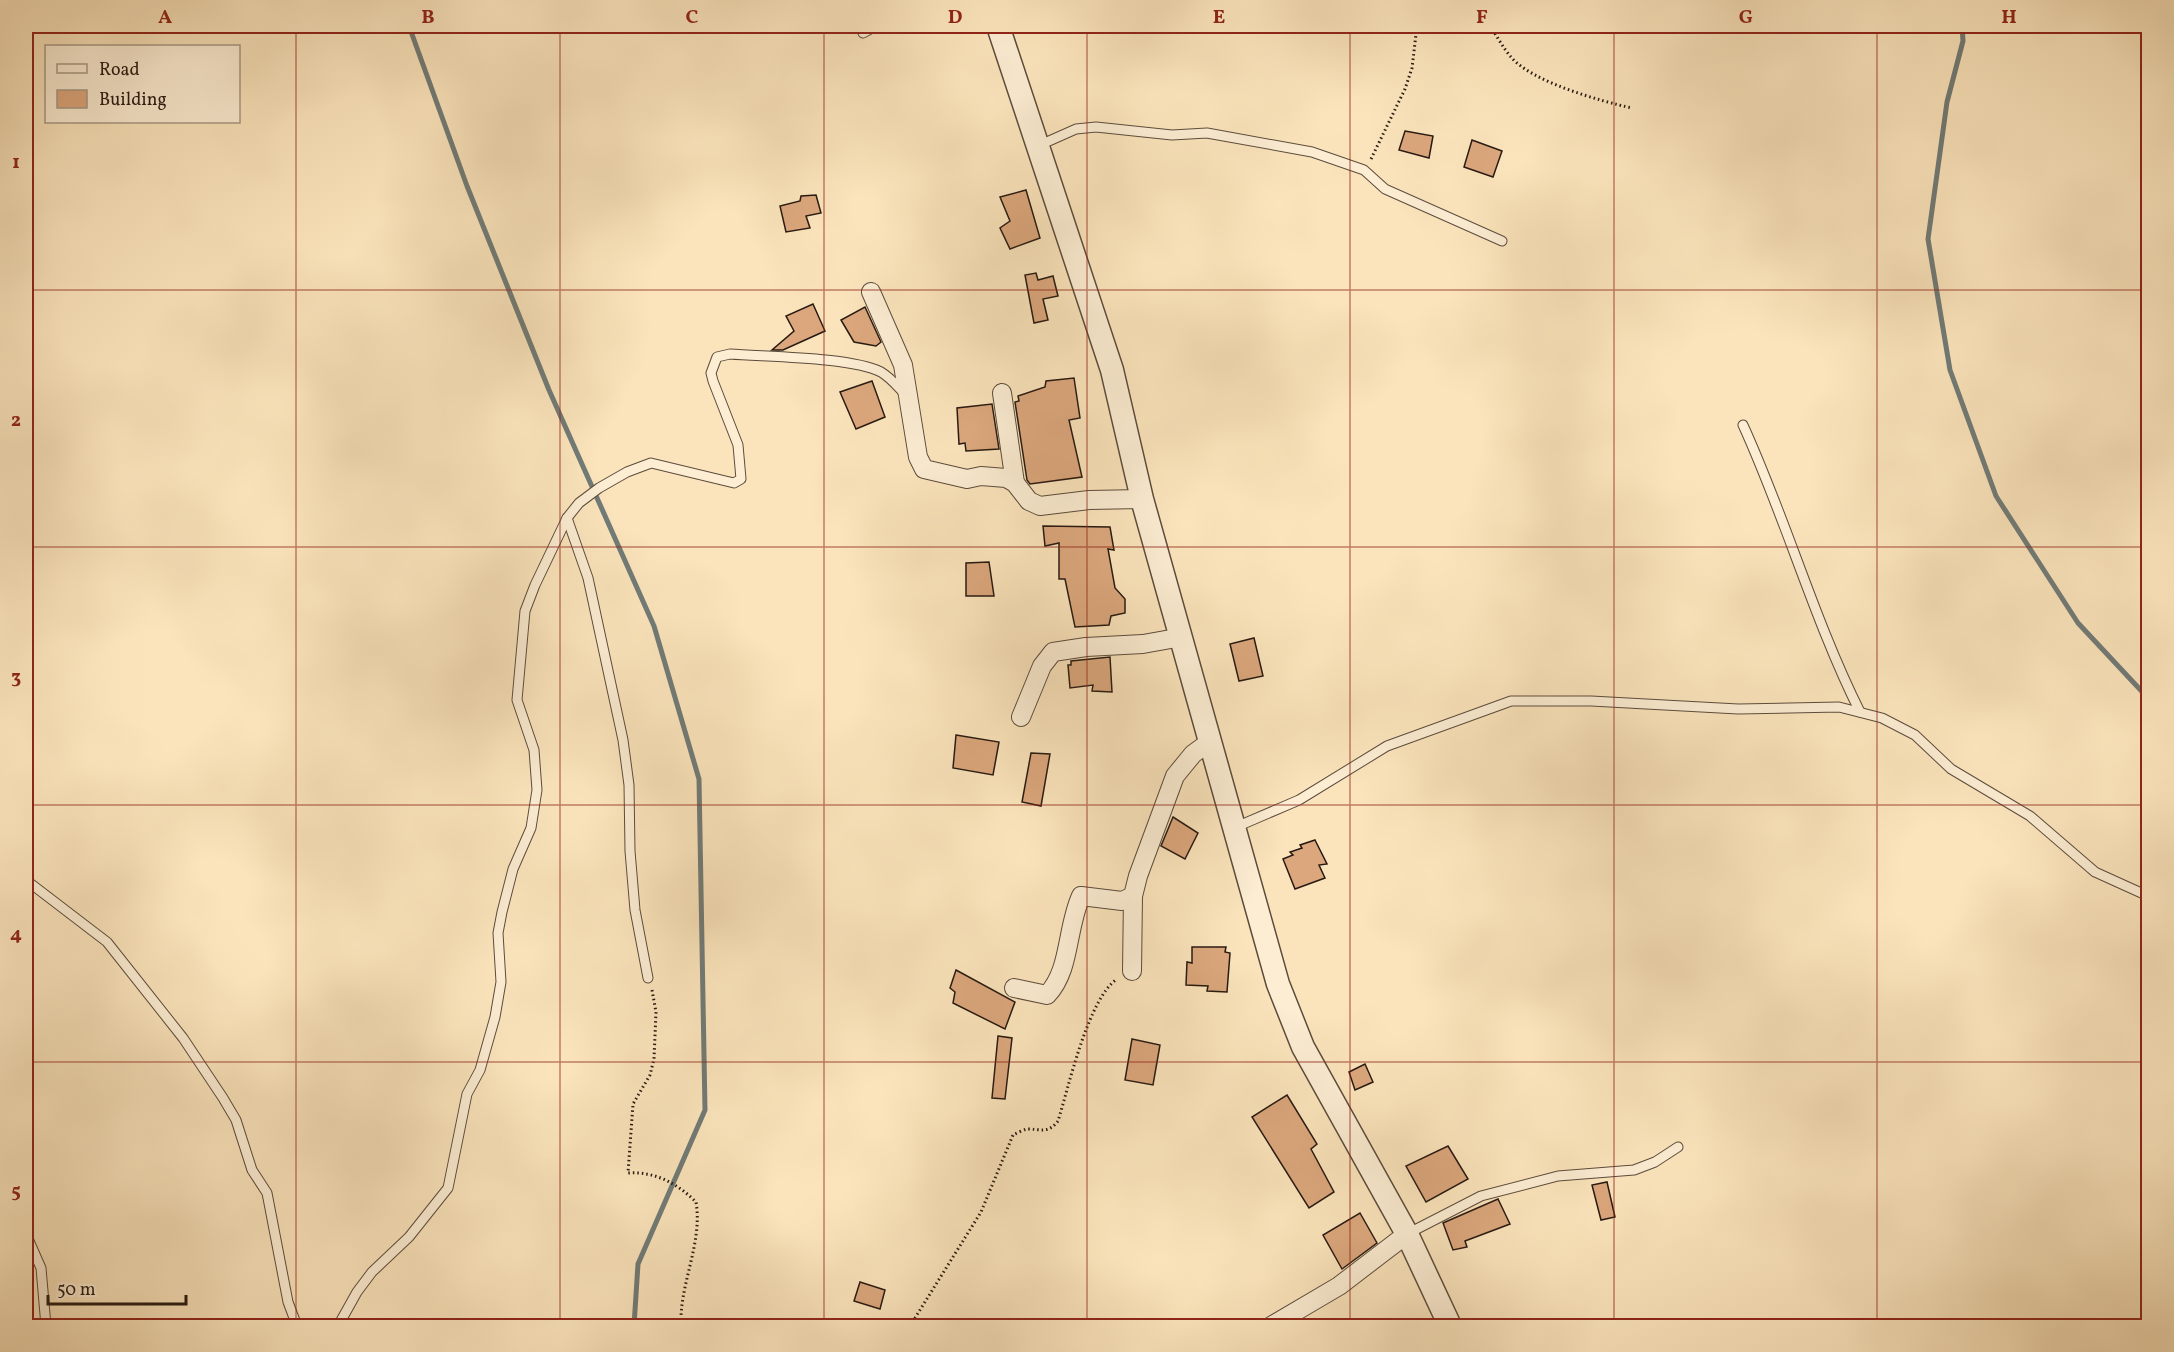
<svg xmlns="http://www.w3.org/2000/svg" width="2174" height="1352" font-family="Vollkorn,serif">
	<rect width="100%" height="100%" fill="#fbe4bc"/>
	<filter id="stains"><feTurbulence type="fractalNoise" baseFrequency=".00333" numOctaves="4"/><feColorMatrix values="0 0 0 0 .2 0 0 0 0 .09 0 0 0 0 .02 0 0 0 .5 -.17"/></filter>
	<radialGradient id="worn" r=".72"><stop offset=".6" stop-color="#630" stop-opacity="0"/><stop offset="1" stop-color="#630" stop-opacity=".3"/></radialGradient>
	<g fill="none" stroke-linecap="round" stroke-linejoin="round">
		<g stroke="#717b77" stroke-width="5">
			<path d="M409,26L467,186L549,390L654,626L699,779L705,1110L638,1264L634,1326"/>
			<path d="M1962,26L1963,41L1947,102L1928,239L1950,370L1996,496L2078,623L2148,698"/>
		</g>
	</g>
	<g fill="#dca77d" stroke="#271a12" stroke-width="1.5">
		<path d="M1405,131L1433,136L1429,158L1399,150Z"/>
		<path d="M1472,140L1502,151L1493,177L1464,167Z"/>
		<path d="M1026,190L1040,238L1010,249L1000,228L1010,221L1000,197Z"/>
		<path d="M816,195L821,213L806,216L810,228L786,232L780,206L800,201L801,196Z"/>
		<path d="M1036,273L1038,280L1053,276L1058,296L1043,299L1048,320L1034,323L1025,275Z"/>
		<path d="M813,304L825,331L783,350H772L794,331L786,316Z"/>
		<path d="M865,307L881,342L876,346L854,342L841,320Z"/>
		<path d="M1074,378L1080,418L1069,420L1082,477L1030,484L1027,480L1015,402L1019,401L1018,396L1045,387L1046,381Z"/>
		<path d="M872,381L885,417L856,429L840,392Z"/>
		<path d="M992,404L999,449L966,451L965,443L959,444L957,408Z"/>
		<path d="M1043,526L1110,527L1114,550L1108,549L1115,588L1125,599V613L1111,616L1109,625L1075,627L1065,579H1059V543L1045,546Z"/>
		<path d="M989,562L994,596H966V563Z"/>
		<path d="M1254,638L1263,676L1239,681L1230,644Z"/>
		<path d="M1110,657L1112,692L1092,691L1093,685L1070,688L1068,665H1071V661Z"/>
		<path d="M956,735L999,742L993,775L953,768Z"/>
		<path d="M1031,753L1050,754L1041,806L1022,802Z"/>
		<path d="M1173,817L1198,833L1185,859L1161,846Z"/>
		<path d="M1315,840L1327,864L1319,865L1325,878L1295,889L1283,859L1293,855L1290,852L1302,848L1300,845Z"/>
		<path d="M1192,947H1226L1225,952L1230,953L1227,992L1207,991L1208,986L1186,985L1187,962L1192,963Z"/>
		<path d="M956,970L1015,1002L1005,1029L953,1003L955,992L950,988Z"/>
		<path d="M998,1036L1012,1038L1005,1099L992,1098Z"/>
		<path d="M1132,1039L1160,1045L1153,1085L1125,1080Z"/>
		<path d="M1365,1064L1373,1082L1355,1090L1349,1072Z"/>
		<path d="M1287,1095L1317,1144L1311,1149L1334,1192L1309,1208L1252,1117Z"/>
		<path d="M1448,1146L1468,1179L1426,1202L1406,1166Z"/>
		<path d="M1607,1182L1615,1217L1601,1220L1592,1185Z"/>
		<path d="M1498,1199L1510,1224L1465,1241L1467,1247L1453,1250L1443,1223Z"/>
		<path d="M1360,1213L1377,1243L1342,1269L1323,1235Z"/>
		<path d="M860,1282L885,1290L880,1309L854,1301Z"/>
	</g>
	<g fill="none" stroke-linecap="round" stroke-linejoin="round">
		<g stroke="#5c4c3c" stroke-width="11">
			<g id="service">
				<path d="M863,33L876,26"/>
				<path d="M1040,145L1076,129L1096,127L1172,135L1207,133L1312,152L1364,170L1385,189L1502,241"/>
				<path d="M1743,425C1786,519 1814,620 1860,712"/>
				<path d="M567,518L588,578L623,740L629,785L630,851L635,910L648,978"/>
				<path d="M1236,827L1299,800L1387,746L1511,701H1591L1738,709L1839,707L1882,718L1915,735L1951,769L2030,816L2095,872L2148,896"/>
				<path d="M26,880L107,942L183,1038L223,1098L236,1120L252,1170L267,1193L288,1302L297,1326"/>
				<path d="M26,1234L41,1268L46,1326"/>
				<path d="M1407,1234L1481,1196L1558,1176L1634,1170L1655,1162L1678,1147"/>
				<path d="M338,1326L357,1292L372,1272L409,1237L448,1188L467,1094L480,1070L495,1017L501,982L498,933L502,912L513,869L531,828L537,790L534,750L517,700L525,611L535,585L567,518L579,503L599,488L627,472L651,463L734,483L741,479L738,445L713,381L711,373L717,357L730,354C767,357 851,357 881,372C891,378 897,386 905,394"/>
			</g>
		</g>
		<g stroke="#5c4c3c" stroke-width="20">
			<g id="minor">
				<path d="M871,292L903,365L918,457L924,469L967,479L981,476L1006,478L1015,483L1029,501L1040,506L1089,500L1142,499"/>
				<path d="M1002,393L1015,483"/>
				<path d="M1021,717L1042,666L1053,652L1086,647L1143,644L1182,637"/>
				<path d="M1132,971L1133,896L1138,876L1175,776L1193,754L1208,743"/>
				<path d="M1014,988L1047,995C1071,970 1066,929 1081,896L1122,901L1133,896"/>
				<path d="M1271,1326L1339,1286L1407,1234"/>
			</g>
		</g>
		<g stroke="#5c4c3c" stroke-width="25">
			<path id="tertiary" d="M998,26L1112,370L1142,499L1278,984L1303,1047L1407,1234L1450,1326"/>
		</g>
		<g stroke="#271a12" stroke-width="3" stroke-dasharray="1.5 3" stroke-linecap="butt">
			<path d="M1490,26C1497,36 1503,48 1511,57C1532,82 1600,101 1632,108"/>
			<path d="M1371,159L1405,89L1412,68L1417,26"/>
			<path d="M652,990L656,1012L654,1059L650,1075L633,1104L628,1173C655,1171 678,1184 696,1202C703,1243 679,1285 681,1326"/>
			<path d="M910,1326L981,1212L1013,1135C1017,1133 1023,1130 1027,1129C1041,1129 1048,1134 1058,1121C1069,1086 1088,999 1117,979"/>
		</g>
		<use href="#service" stroke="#fcedd3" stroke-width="9"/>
		<use href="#minor" stroke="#fcedd3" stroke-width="18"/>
		<use href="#tertiary" stroke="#fcedd3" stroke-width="22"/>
	</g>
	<path fill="none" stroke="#8f2418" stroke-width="1.5" stroke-opacity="0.55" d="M296,26V1326M560,26V1326M824,26V1326M1087,26V1326M1350,26V1326M1614,26V1326M1877,26V1326M26,290H2148M26,547H2148M26,805H2148M26,1062H2148"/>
	<rect width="2174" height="1352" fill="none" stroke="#fbe4bc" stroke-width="66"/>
	<rect x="45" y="45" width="195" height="78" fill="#fcedd3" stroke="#a79986" stroke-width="1.5"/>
	<rect x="57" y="64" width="30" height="9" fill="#fcedd3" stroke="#a79986" stroke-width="1.5"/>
	<text x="99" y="75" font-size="18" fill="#271a12">Road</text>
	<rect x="57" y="90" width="30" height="18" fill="#dca77d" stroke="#a79986" stroke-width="1.5"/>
	<text x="99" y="105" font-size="18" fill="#271a12">Building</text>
	<path d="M48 1295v9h138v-9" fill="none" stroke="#271a12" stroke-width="3"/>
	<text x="57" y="1295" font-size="18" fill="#271a12" stroke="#fcedd3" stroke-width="4.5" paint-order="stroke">50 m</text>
	<rect x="33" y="33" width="2108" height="1286" fill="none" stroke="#8f2418" stroke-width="2"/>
	<g font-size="20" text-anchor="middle" font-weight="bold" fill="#8f2418">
		<text x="165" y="23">A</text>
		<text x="428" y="23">B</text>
		<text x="692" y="23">C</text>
		<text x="955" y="23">D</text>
		<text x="1219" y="23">E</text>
		<text x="1482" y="23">F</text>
		<text x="1746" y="23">G</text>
		<text x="2009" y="23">H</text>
		<text x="16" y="168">1</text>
		<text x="16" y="426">2</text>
		<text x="16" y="683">3</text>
		<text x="16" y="940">4</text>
		<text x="16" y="1197">5</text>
	</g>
	<rect width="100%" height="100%" filter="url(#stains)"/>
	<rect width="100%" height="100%" fill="url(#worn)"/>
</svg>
